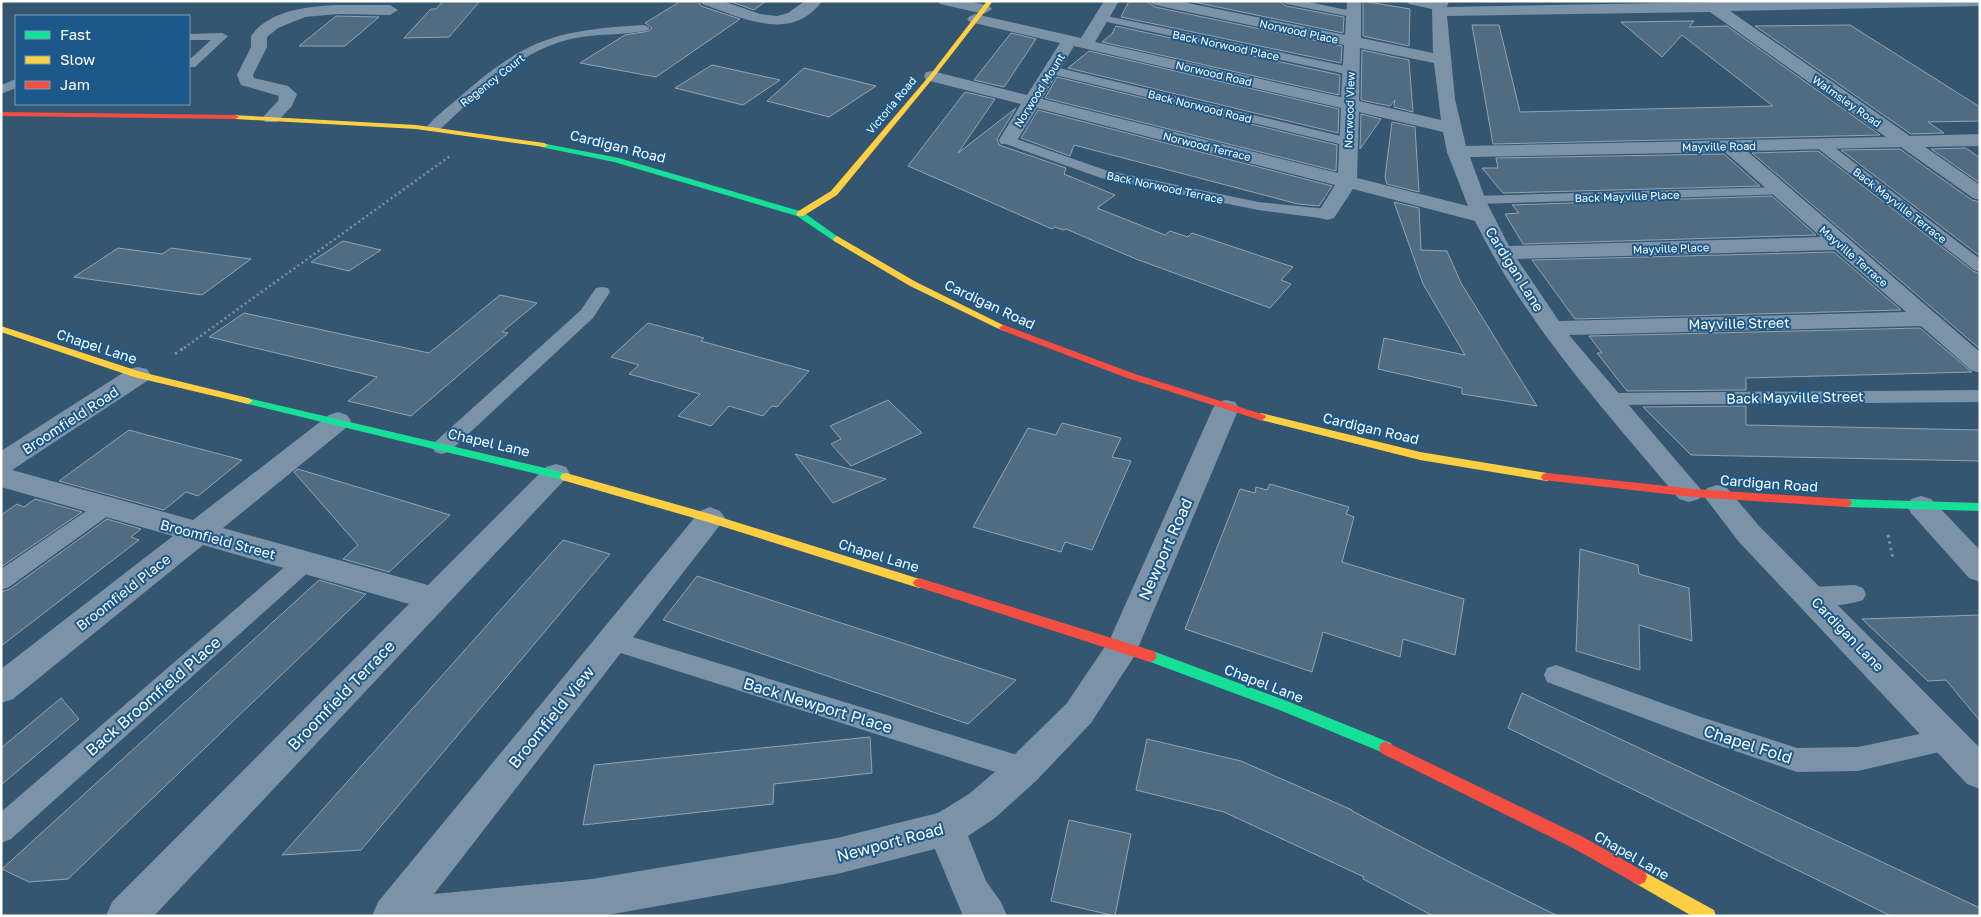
<svg xmlns="http://www.w3.org/2000/svg" width="1981" height="917" font-family="'Golos Text',sans-serif">
	<rect width="100%" height="100%" fill="#355671"/>
	<g fill="#516c81" stroke="#90a4b4">
		<path d="M443,1H480L449,37L404,38L431,9H436Z"/>
		<path d="M681,1H698L701,6L740,19L656,77L580,63L625,35L649,31L652,28L645,23Z"/>
		<path d="M729,1H766L754,10Z"/>
		<path d="M1129,1H1146L1155,7L1342,46L1341,63L1121,17Z"/>
		<path d="M1189,1H1279L1286,6L1344,17L1343,33Z"/>
		<path d="M1363,1L1410,9L1409,46L1363,36Z"/>
		<path d="M336,16L379,17L345,46H299Z"/>
		<path d="M1694,21L1689,27L1727,26L1880,135L1493,144L1472,25H1499L1520,112L1773,106L1682,35L1662,57L1621,22Z"/>
		<path d="M1850,25L1980,107V121L1928,122L1944,133L1911,134L1755,26Z"/>
		<path d="M1116,26L1340,75L1339,95L1102,42L1112,34Z"/>
		<path d="M1011,33L1036,39L1004,87L974,80Z"/>
		<path d="M1362,50L1409,60L1413,112L1394,107L1395,100L1390,106L1361,100Z"/>
		<path d="M1089,51L1339,109L1338,133L1068,68Z"/>
		<path d="M712,65L780,80L743,105L675,88Z"/>
		<path d="M804,68L876,86L829,117L767,101Z"/>
		<path d="M1057,77L1337,145L1336,171L1045,98Z"/>
		<path d="M965,92L995,99L958,153L1016,108L997,139L999,145L1066,168L1064,174L1115,195L1097,208L1165,235L1170,231L1188,237L1192,233L1293,267L1281,280L1291,284L1270,308L1136,259L1066,229L1063,230L1055,227L1052,229L908,166Z"/>
		<path d="M1038,110L1332,186L1319,206L1298,204L1074,145L1070,156L1021,138Z"/>
		<path d="M1361,114L1381,119L1360,149Z"/>
		<path d="M1392,122L1415,127L1419,192L1387,184L1385,177Z"/>
		<path d="M1966,148L1980,158V183L1931,149Z"/>
		<path d="M1900,149L1972,200L1980,202V256L1841,150Z"/>
		<path d="M1818,151L1973,271L1980,274V349L1752,153Z"/>
		<path d="M1724,154L1760,186L1503,193L1482,168H1498L1496,158Z"/>
		<path d="M1772,196L1816,235L1523,244L1505,214L1519,213L1512,205Z"/>
		<path d="M1394,202L1419,208L1421,250L1447,251L1461,283L1537,406L1462,394V388L1378,369L1384,338L1465,355L1423,284Z"/>
		<path d="M343,241L381,250L349,271L311,262Z"/>
		<path d="M118,248L162,254L171,248L251,259L202,295L74,277Z"/>
		<path d="M1834,252L1901,310L1575,319L1532,260Z"/>
		<path d="M500,295L537,303L502,332L508,333L411,416L348,401L377,377L209,337L244,313L429,353Z"/>
		<path d="M648,323L704,338L701,341L809,371L777,407L772,406L763,416L729,406L711,426L678,416L700,394L629,374L639,365L611,357Z"/>
		<path d="M1920,328L1972,372L1746,378V390L1627,391L1597,353H1602L1589,336Z"/>
		<path d="M888,400L922,433L851,466L831,444L841,439L830,426Z"/>
		<path d="M1746,406V425L1980,430V461L1691,455L1643,407Z"/>
		<path d="M1062,423L1121,438L1112,457L1131,461L1092,550L1065,542L1061,552L973,527L1028,428L1056,435Z"/>
		<path d="M129,430L147,435L242,460L198,496L186,492L164,510L59,481Z"/>
		<path d="M795,454L886,479L833,503Z"/>
		<path d="M298,469L450,515L389,572L343,559L358,545L294,472Z"/>
		<path d="M1270,484L1349,507L1346,514L1354,517L1342,562L1464,599L1455,655L1403,639L1400,657L1323,632L1312,672L1185,629L1240,489L1255,493L1256,487L1267,490Z"/>
		<path d="M35,499L82,512L1,567V515L17,504L24,507Z"/>
		<path d="M107,519L141,529L131,537L139,540L1,646V592L10,589Z"/>
		<path d="M563,540L610,554L361,850L282,855Z"/>
		<path d="M1580,549L1638,565L1639,574L1689,588L1692,641L1639,625L1640,670L1576,651Z"/>
		<path d="M697,576L1016,680L968,724L663,620Z"/>
		<path d="M319,580L366,594L68,879L29,882L2,869Z"/>
		<path d="M1980,615V721L1946,680L1928,681L1862,619Z"/>
		<path d="M1522,693L1980,908V916H1891L1508,728Z"/>
		<path d="M61,698L79,719L1,785V748Z"/>
		<path d="M870,737L872,773L774,784L773,804L583,825L594,765Z"/>
		<path d="M1147,739L1241,761L1352,810V811L1471,873L1558,916H1433L1363,879L1364,877L1224,812L1136,790Z"/>
		<path d="M1069,820L1131,834L1115,916L1051,901Z"/>
	</g>
	<g fill="none" stroke-linecap="round" stroke-linejoin="round">
		<path stroke="#7c92a6" stroke-width="2.5" stroke-dasharray="2 3" stroke-linecap="butt" d="M184,348L450,156"/>
		<g stroke="#7c92a6" stroke-width="3" stroke-dasharray="2.5 4" stroke-linecap="butt">
			<path d="M175,354L185,347"/>
			<path d="M1888,535L1893,559"/>
		</g>
		<g fill="#7c92a6" fill-rule="evenodd">
			<path d="M1281,1H1304L1352,11L1358,14L1352,17L1286,4Z"/>
			<path d="M1102,15L1350,67L1356,71L1350,75L1098,20V16Z"/>
			<path d="M644,25L650,28L648,30C625,36 599,33 576,38C520,48 478,95 438,131H428L426,128C436,115 451,105 463,94C528,37 560,30 644,25Z"/>
			<path d="M222,33L228,36L226,38L195,67H189V60L211,40H189V34Z"/>
			<path d="M1051,66L1353,139L1355,142L1348,146L1047,73L1045,70Z"/>
			<path d="M16,79V88L1,94V85Z"/>
			<path d="M1008,136L1105,170L1258,202L1327,209L1335,214L1327,219L1258,210L1101,178L1003,143L1001,140Z"/>
			<path d="M1821,140L1826,141L1980,259V272L1974,270L1816,147L1814,144Z"/>
			<path d="M1779,187L1786,191L1784,194L1476,204L1469,200L1476,196Z"/>
			<path d="M602,287L608,288L610,292L593,318L449,452L442,454L435,452L432,447L435,442L581,310L596,288Z"/>
			<path d="M1980,390V402L1610,405L1603,403L1601,399L1603,395L1610,393Z"/>
			<path d="M105,500L112,503L115,508L112,513L9,587L1,590V569L98,503Z"/>
			<path d="M304,555L312,557L315,563L312,569L11,839L1,843V812L296,557Z"/>
			<path d="M1855,585L1863,588L1866,594L1863,600C1846,606 1820,608 1803,602L1800,596L1803,590L1811,587Z"/>
			<path d="M613,631L1024,757L1033,761L1037,769L1033,777L1024,781L605,648L601,641L605,634Z"/>
			<path d="M1556,665L1698,716L1797,748L1858,747L1948,728L1957,731L1961,739L1957,747L1948,750L1858,771L1797,772L1697,738L1547,682L1544,675L1547,668Z"/>
		</g>
		<g fill="#7c92a6" fill-rule="evenodd">
			<path d="M700,1H723L760,14L777,16L788,13L805,1H822C791,44 741,17 702,4Z"/>
			<path d="M938,1H968L989,6L992,9L984,14L940,4Z"/>
			<path d="M1104,1H1119L1095,42L1341,97L1344,45L1155,5L1148,1H1178L1345,35L1347,1H1361V38L1433,53L1432,9L1409,4L1407,1H1449L1447,7L1776,1H1980V6L1730,11L1910,136L1980,134V146L1925,147L1980,185V200L1973,198L1901,147L1747,151L1980,352V373L1971,370L1921,326L1569,335L1703,492L1699,499L1689,502L1679,499C1605,411 1525,323 1475,221L1353,189L1334,218L1327,220L1320,218L1317,214L1335,185L1037,108L1015,144H1001L999,140L1021,104L926,80L924,76L926,72L932,71L1027,95L1060,43L970,22L967,19L970,16L975,14L1081,38ZM1710,12L1886,137L1466,146L1455,99L1447,16ZM1074,46L1341,108L1338,173L1042,99ZM1360,48L1434,63L1441,120L1359,101ZM1359,112L1443,132L1447,152L1468,206L1357,178ZM1725,152L1821,237L1509,246L1486,201L1470,157ZM1835,250L1906,312L1559,321L1517,259Z"/>
			<path d="M338,5H390L398,10L390,15L338,14L305,17L278,28L267,37V47L253,75L254,78L288,86L297,94L292,106L277,122H265L262,118L278,101L279,96L241,85L237,75L251,47V36C269,10 309,6 338,5Z"/>
			<path d="M138,367L147,369L151,375L147,381L12,470L193,520L329,415L338,412L347,415L351,421L347,427L223,528L428,585L546,467L556,464L566,467L570,474L154,916H106L112,902L409,604L203,545L13,699L1,703V669L173,536L1,487V451L129,369Z"/>
			<path d="M1226,400L1235,402L1239,408L1135,655L1091,723L1037,780L995,818L968,836L986,881L1001,902L1007,916H963L935,849L837,874L602,916H372L378,902L700,511L710,507L720,511L725,518L720,525L434,894L592,879L837,838L938,813L969,794L1011,758L1067,703L1110,639L1213,408L1217,402Z"/>
			<path d="M1717,485L1727,488L1759,526L1980,748V789L1967,784L1739,542L1703,495L1707,488Z"/>
			<path d="M1921,496L1931,499L1980,550V582L1969,578L1911,513L1907,506L1911,499Z"/>
		</g>
		<g fill="#16e098" fill-rule="evenodd">
			<path d="M541,143L619,158L803,212L841,239L837,242L834,241L797,216L614,162L541,147Z"/>
			<path d="M248,398L566,473L572,477L566,481L244,403L243,401L244,399Z"/>
			<path d="M1846,499L1980,503V511L1846,507L1842,506L1840,503L1842,500Z"/>
			<path d="M1150,650L1287,701L1391,743L1393,748L1391,753L1386,754L1277,709L1145,660L1143,656L1145,652Z"/>
		</g>
		<g fill="#ffcf43" fill-rule="evenodd">
			<path d="M987,1H993L934,77L837,195L803,216H797V212L831,191L930,75Z"/>
			<path d="M232,115L416,125L544,143L548,145L544,147L416,129L235,119L231,117Z"/>
			<path d="M837,236L916,282L1009,328L1004,331L1001,330L910,286L834,241L833,239Z"/>
			<path d="M1,326L141,372L248,398L253,401L248,404L134,377L1,332Z"/>
			<path d="M1261,413L1420,452L1547,473L1553,477L1547,481L1420,460L1257,419L1256,417L1257,415Z"/>
			<path d="M566,473L710,514L923,580L925,583L923,586L919,588L708,522L562,480L560,477L562,474Z"/>
			<path d="M1639,869L1714,910L1716,916H1692L1633,882L1631,877L1633,872Z"/>
		</g>
		<g fill="#f24e42" fill-rule="evenodd">
			<path d="M1,112L235,115L239,117L235,119L1,116Z"/>
			<path d="M1004,325L1135,374L1265,415L1266,417L1261,421L1257,419L1127,378L1001,330L999,328L1001,326Z"/>
			<path d="M1547,473L1694,489L1846,499L1850,500L1852,503L1850,506L1846,507L1694,497L1543,480L1541,477L1543,474Z"/>
			<path d="M919,578L1150,650L1155,652L1157,656L1155,660L1150,662L915,586L913,583L915,580Z"/>
			<path d="M1386,742L1585,838L1645,872L1647,877L1645,882L1639,885L1633,882L1573,848L1381,753L1379,748L1381,743Z"/>
		</g>
	</g>
	<g text-anchor="middle" dominant-baseline="central" stroke-width="4" stroke-linejoin="round" paint-order="stroke">
		<g font-size="11" fill="#fff" stroke="#1c598a">
			<text transform="translate(1299 31) rotate(12)">Norwood Place</text>
			<text transform="translate(1226 45) rotate(12)">Back Norwood Place</text>
			<text transform="translate(1214 73) rotate(13)">Norwood Road</text>
			<text transform="translate(492 80) rotate(-38)">Regency Court</text>
			<text transform="translate(1039 90) rotate(-58)">Norwood Mount</text>
			<text transform="translate(1847 101) rotate(35)">Walmsley Road</text>
			<text transform="translate(891 105) rotate(-50)">Victoria Road</text>
			<text transform="translate(1200 106) rotate(14)">Back Norwood Road</text>
			<text transform="translate(1349 110) rotate(-88)">Norwood View</text>
			<text transform="translate(1207 146) rotate(14)">Norwood Terrace</text>
			<text transform="translate(1719 146) rotate(-1)">Mayville Road</text>
			<text transform="translate(1165 187) rotate(12)">Back Norwood Terrace</text>
			<text transform="translate(1627 196) rotate(-2)">Back Mayville Place</text>
			<text transform="translate(1900 205) rotate(38)">Back Mayville Terrace</text>
			<text transform="translate(1671 248) rotate(-2)">Mayville Place</text>
			<text transform="translate(1854 256) rotate(41)">Mayville Terrace</text>
		</g>
		<g font-size="14" fill="#fff" stroke="#1c598a">
			<text transform="translate(618 146) rotate(14)">Cardigan Road</text>
			<text transform="translate(1515 269) rotate(58)">Cardigan Lane</text>
			<text transform="translate(990 304) rotate(25)">Cardigan Road</text>
			<text transform="translate(1739 323) rotate(-1)">Mayville Street</text>
			<text transform="translate(97 346) rotate(18)">Chapel Lane</text>
			<text transform="translate(1795 397) rotate(-1)">Back Mayville Street</text>
			<text transform="translate(70 420) rotate(-33)">Broomfield Road</text>
			<text transform="translate(1371 428) rotate(13)">Cardigan Road</text>
			<text transform="translate(489 442) rotate(13)">Chapel Lane</text>
			<text transform="translate(1769 483) rotate(4)">Cardigan Road</text>
			<text transform="translate(218 539) rotate(15)">Broomfield Street</text>
			<text transform="translate(879 555) rotate(17)">Chapel Lane</text>
			<text transform="translate(123 592) rotate(-38)">Broomfield Place</text>
			<text transform="translate(1848 634) rotate(46)">Cardigan Lane</text>
			<text transform="translate(1264 683) rotate(21)">Chapel Lane</text>
			<text transform="translate(1632 855) rotate(30)">Chapel Lane</text>
		</g>
		<g font-size="16" fill="#fff" stroke="#1c598a">
			<text transform="translate(1165 549) rotate(-66)">Newport Road</text>
			<text transform="translate(341 695) rotate(-46)">Broomfield Terrace</text>
			<text transform="translate(153 696) rotate(-41)">Back Broomfield Place</text>
			<text transform="translate(818 705) rotate(17)">Back Newport Place</text>
			<text transform="translate(551 717) rotate(-51)">Broomfield View</text>
			<text transform="translate(1748 744) rotate(18)">Chapel Fold</text>
			<text transform="translate(890 842) rotate(-15)">Newport Road</text>
		</g>
	</g>
	<rect width="1981" height="917" fill="none" stroke="#ffffff" stroke-width="5"/>
	<rect x="15" y="15" width="175" height="90" fill="#1c598a" stroke="#779bb9"/>
	<rect x="25" y="31" width="25" height="8" fill="#16e098" stroke="#779bb9"/>
	<text x="60" y="40" font-size="15" fill="#ffffff">Fast</text>
	<rect x="25" y="56" width="25" height="8" fill="#ffcf43" stroke="#779bb9"/>
	<text x="60" y="65" font-size="15" fill="#ffffff">Slow</text>
	<rect x="25" y="81" width="25" height="8" fill="#f24e42" stroke="#779bb9"/>
	<text x="60" y="90" font-size="15" fill="#ffffff">Jam</text>
</svg>
